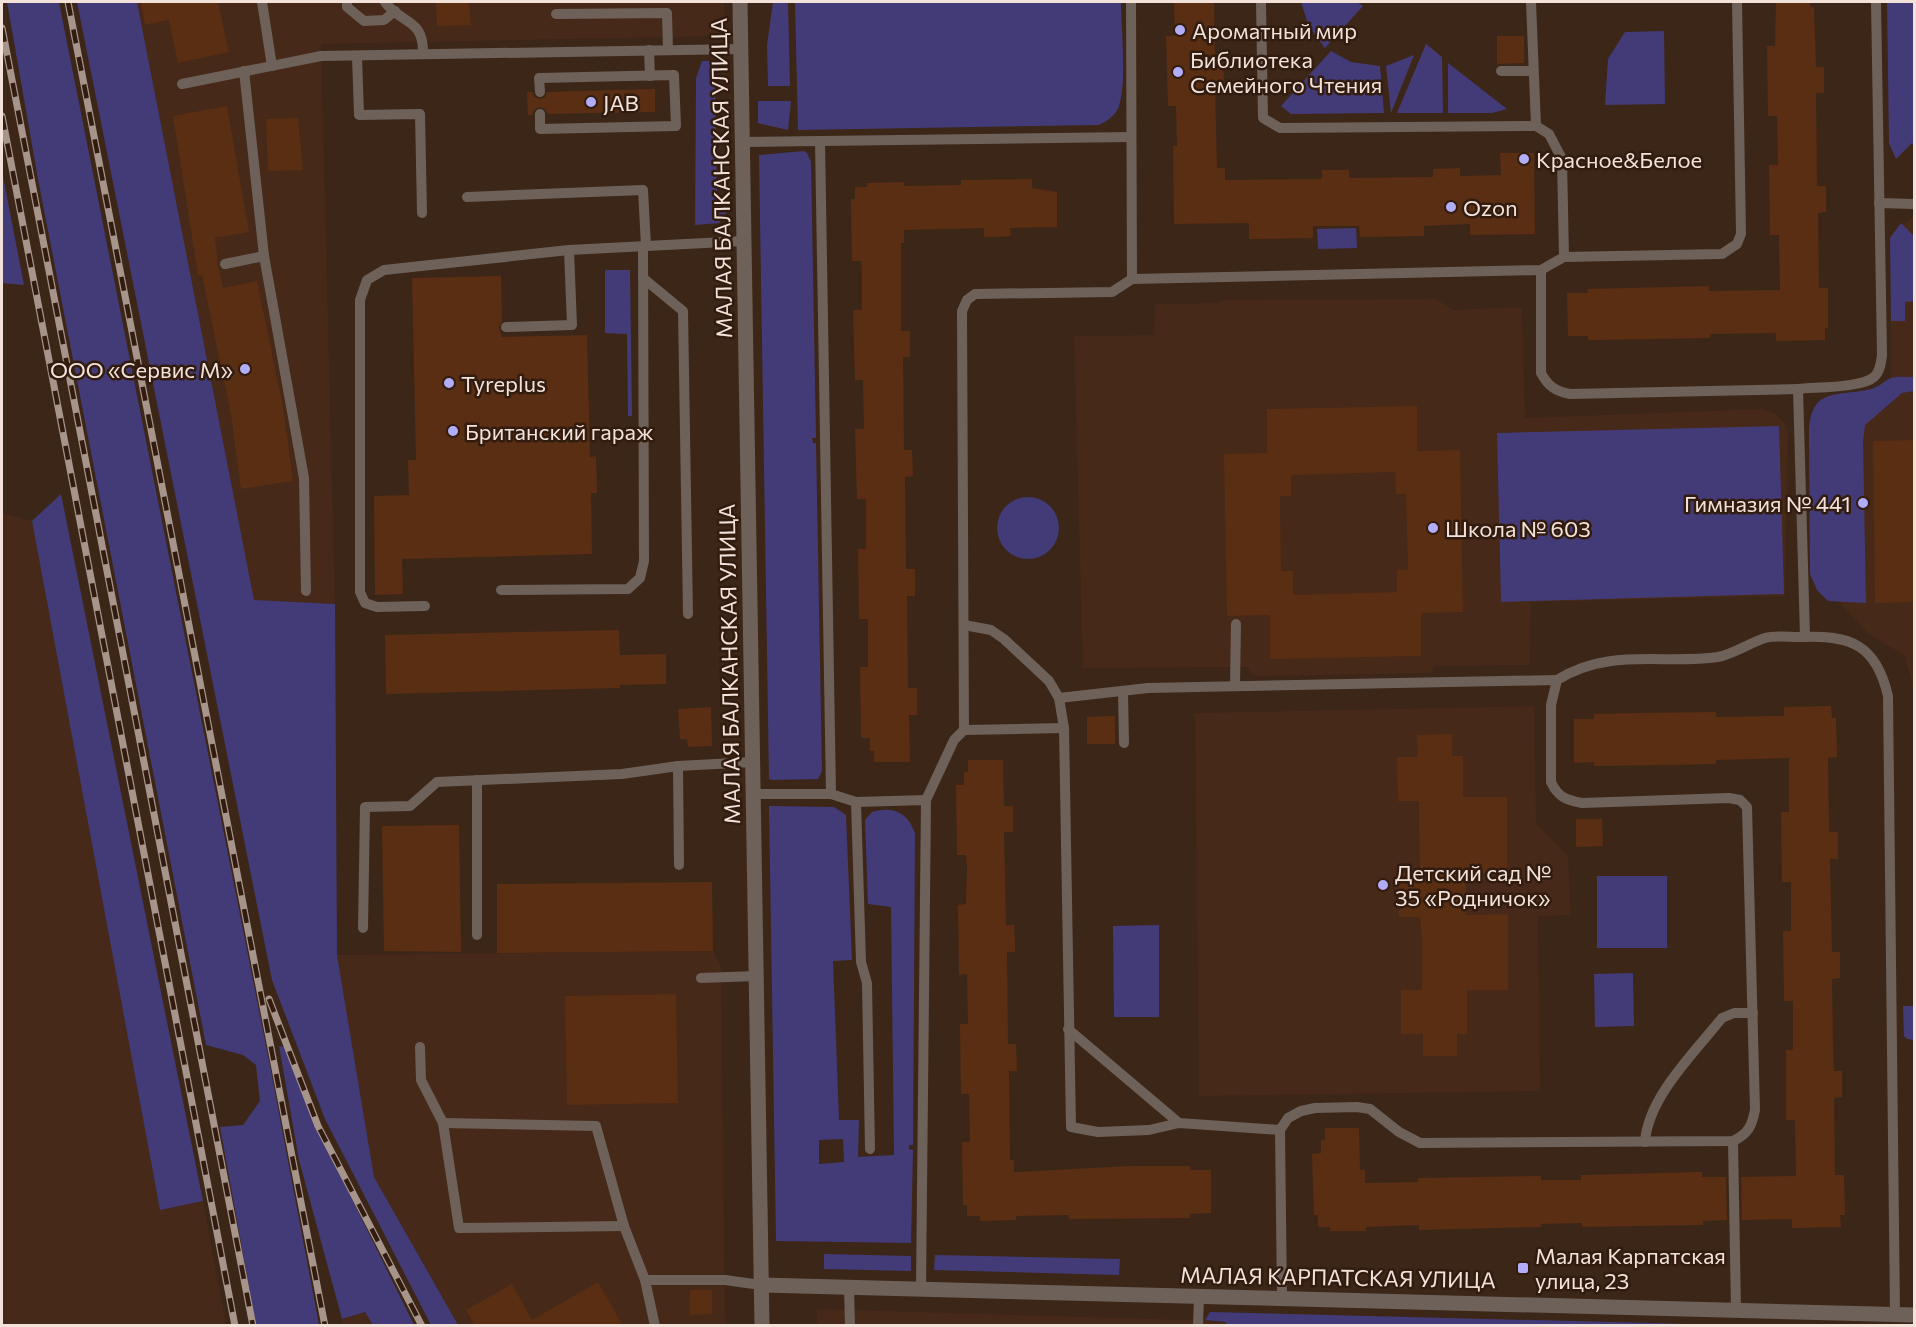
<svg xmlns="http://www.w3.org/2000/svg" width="1916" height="1327" font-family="Commissioner,sans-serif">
	<rect width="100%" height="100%" fill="#3c2618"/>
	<g fill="#462918">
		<path d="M137,2H724L725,36L321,44L335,604L254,601Z"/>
		<path d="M1914,216V691L1905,656L1869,634L1812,573L1811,432L1891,384V235Z"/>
		<path d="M1437,299L1453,310L1522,307L1525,418L1763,409L1775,414L1785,423L1788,432L1785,596L1531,602L1530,665L1434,666L1431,673L1262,676L1254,675L1246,667L1083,668L1074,336L1154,335L1155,304L1220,303L1224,300Z"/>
		<path d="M2,513L32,521L160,1210L203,1201L226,1325L2,1326Z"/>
		<path d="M1534,706L1536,823L1568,856L1571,915L1538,916L1540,1091L1199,1096L1195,713Z"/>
		<path d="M713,951L721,966L725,1325H458L374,1177L337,955Z"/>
		<path d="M817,1309L1189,1320L1226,1322V1325L817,1326Z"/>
		<path d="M365,1312L373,1325H343L342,1319Z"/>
	</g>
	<g fill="#433b77" fill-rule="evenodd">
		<path d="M7,2H59L271,1071L319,1325H256L220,1127L243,1125L260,1101L256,1065L243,1055L206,1045L38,179Z"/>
		<path d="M77,2H137L254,600L335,604L337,955L374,1177L458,1325H431L325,1119L272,980Z"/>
		<path d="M773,2H788L790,86H768L767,45Z"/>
		<path d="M795,2H1121C1121,29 1127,81 1119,106C1116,115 1107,122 1098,125L798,130Z"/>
		<path d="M1301,2H1357L1363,6L1325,48L1309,27Z"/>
		<path d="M1887,2H1914V146L1912,143L1896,159L1889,143Z"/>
		<path d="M1664,31L1665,104L1605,105L1608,59L1625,32Z"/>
		<path d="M1426,44L1442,57L1443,113H1397Z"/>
		<path d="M1331,51L1351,62L1380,66L1384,113L1291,114L1281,106Z"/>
		<path d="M1414,55L1391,113L1386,66Z"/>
		<path d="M702,61H715L717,199L727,200V212L719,223L695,225L696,78Z"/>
		<path d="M1448,63L1507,109L1492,113H1448Z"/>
		<path d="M758,101H791L788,130L758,123Z"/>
		<path d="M804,151L807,153L811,162L816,438H812L813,443H816L822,771L818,779L773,780L769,779L759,155Z"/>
		<path d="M2,171L24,285L2,283Z"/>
		<path d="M1901,223L1914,236V301L1905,302V321H1891L1890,238Z"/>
		<path d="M1356,228L1357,248L1318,249L1317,229Z"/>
		<path d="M605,270H630L632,416H628L627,334L605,333Z"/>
		<path d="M1914,377V391L1902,393L1865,425L1863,441L1866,603L1828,601L1817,590L1810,574L1809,433C1810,386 1838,397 1871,389C1879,387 1884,381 1891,378C1897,376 1908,377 1914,377Z"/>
		<path d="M1779,426L1784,594L1501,602L1497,433Z"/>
		<path d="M61,494L203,1201L160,1210L32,521Z"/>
		<circle cx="1028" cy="528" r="31"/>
		<path d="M769,806L834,807L846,815L852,960L833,961L839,1120H859L858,1157L894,1155L891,907L868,904L865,820L872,812C894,806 907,812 915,833L913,1145H909V1149L913,1150L911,1243L776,1241ZM843,1139L844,1162L819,1164V1140Z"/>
		<rect x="1597" y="876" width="70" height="72"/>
		<path d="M1159,925V1017H1114L1113,926Z"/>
		<path d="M1633,973L1634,1026L1595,1027L1594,974Z"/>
		<path d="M1903,1006H1914V1040L1907,1039L1904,1036Z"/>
		<path d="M279,1046L284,1047L318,1130L414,1325H373L365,1312L342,1319L299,1160Z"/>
		<path d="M824,1254L911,1256V1271L824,1269Z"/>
		<path d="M935,1255L1120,1259L1119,1275L934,1270Z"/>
		<path d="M1210,1312L1691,1324L1747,1325L1226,1326V1322L1205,1320Z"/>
	</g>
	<g fill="#592e13" fill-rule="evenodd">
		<path d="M141,2H218L229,52L178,63L169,20L145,25Z"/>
		<path d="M436,2H469L471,25L437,26Z"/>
		<path d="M1174,2H1214L1215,57H1223L1224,84H1215L1217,168H1225V180L1322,179V170H1349V178L1433,177V169L1460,168V176L1501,175L1500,153H1534L1535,234L1470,235V224L1424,226V236L1360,237L1359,226H1313V238L1249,239V223L1174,224L1173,146H1177L1176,106H1168L1166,36H1175Z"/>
		<path d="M1776,2H1810V7H1814L1816,67H1824V93H1816L1817,186H1826V212L1818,213L1819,288H1828V328H1825V340L1776,341V333L1710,334V338L1588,340V336H1568L1567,293H1588L1587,289L1709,286V291L1780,290L1779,235H1770L1769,165H1778L1777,116H1768L1767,46H1775Z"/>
		<path d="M1497,36H1524V63L1497,64Z"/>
		<path d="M655,89V112L548,114L544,108L539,107L534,110L532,115H528L527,92H532L534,97L540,99L545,98L547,92Z"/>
		<path d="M227,106L249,232L215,238L218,265L223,288L257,281L283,407L293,481L241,489L231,415L202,275H198L173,116Z"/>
		<path d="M298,118L303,170L268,171L266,119Z"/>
		<path d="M1032,179V188L1057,192V227L1010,228L1011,236L997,237H984V228L904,230V243H901V331H910V357H903L904,450H912L913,476L905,477L906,569H915V596H907L908,688H917V715H909L910,762H874V751H870V738H861L860,667H868V619H859L858,549H866V499H857L855,429H864L863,380H855L853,310H862V274L861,261H852L851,199H855V187H867V183L904,182V186L961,185V180Z"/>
		<path d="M501,276L502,321L499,327L502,337L587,335L590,457L596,456L597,493H591L592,554L402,559L403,594L375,595L374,496L409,495L408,460H416L412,278Z"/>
		<path d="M1417,406V451L1460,450L1463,612L1421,613V656L1270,659V615L1227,616L1224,454L1267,453V409ZM1395,472L1396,494H1406L1408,569L1397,570V592L1293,595V571H1281L1280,496H1291V475Z"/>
		<path d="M1914,440V602L1875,603L1873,441Z"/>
		<path d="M619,630L620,655L666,654V684L620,685V688L386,694L385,635Z"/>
		<path d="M1831,706L1832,718H1836L1837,757L1828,758L1829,832H1838V859H1830L1832,952H1840V978L1832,979L1833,1049L1834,1071H1842V1097L1834,1098L1835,1175H1844L1845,1215H1840L1841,1227L1792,1228V1219L1742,1220L1741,1177L1796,1176L1795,1120H1786V1050H1793V1001H1784L1783,931H1791V882H1782L1781,812H1789V758L1716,760V764L1669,765L1594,766V762L1574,763V719H1594V714L1641,713L1716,712V717L1784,716V707Z"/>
		<path d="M711,707L712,746L688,747L687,739H680L678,709Z"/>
		<path d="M1115,716V744H1087V717Z"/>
		<path d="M1452,734V756H1463V797H1507V873H1466V915L1508,914V990H1467V1034H1457V1056H1423V1034H1401V990H1422V939L1420,917H1399V873H1420L1419,822V801H1398L1397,757H1418L1417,735Z"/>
		<path d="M968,760H1003L1004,806H1013V832H1004L1006,925H1014L1015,939V952H1007L1008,1044H1016L1017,1071H1009L1010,1160H1014V1172L1130,1166H1190V1170H1211V1213L1190,1214V1218L1069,1219V1215L1016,1216V1220L980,1221V1216H967V1205H963L962,1142H970L969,1094H961L960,1024H968L967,974L959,975L958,905L966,904L967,868L966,855H957L956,785H964V772H968Z"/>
		<path d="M1576,819H1602L1603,846L1576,847Z"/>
		<path d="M459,825L461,952L384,951L382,826Z"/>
		<path d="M712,882L713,951L497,953V884Z"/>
		<path d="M676,994L678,1103L567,1105L565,996Z"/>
		<path d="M1325,1128H1359L1360,1170H1365V1183L1418,1182V1178L1541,1176V1180H1581V1175L1702,1172V1177H1726L1727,1220L1703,1221V1225L1582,1227V1223L1541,1224V1227L1419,1230V1225L1366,1227V1231H1330V1227H1318V1215H1314L1312,1154L1321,1153V1140H1325Z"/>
		<path d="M598,1282L623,1326H475L466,1310L512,1284L532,1320Z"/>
		<path d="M690,1290H712V1314L690,1315Z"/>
	</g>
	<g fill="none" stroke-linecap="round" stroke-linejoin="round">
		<g stroke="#6d615a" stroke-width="10">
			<path d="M262,2L272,66"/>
			<path d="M347,2V7L364,21L384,20L395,11"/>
			<path d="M385,2C402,25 424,18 423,54"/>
			<path d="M1131,2L1132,279"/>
			<path d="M1261,2L1263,118L1280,128L1536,126"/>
			<path d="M1531,2L1536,126L1549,134L1562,159L1564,257"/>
			<path d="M556,14L667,13L668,50"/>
			<path d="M649,50L650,76"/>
			<path d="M357,56L359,115L420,114L422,213"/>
			<path d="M244,71L264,256L304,478L306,591"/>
			<path d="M1501,71H1533"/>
			<path d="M182,84L321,56L741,49"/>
			<path d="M540,92L539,78L674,75L676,126L540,129V114"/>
			<path d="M820,141L831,794"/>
			<path d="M743,142L1131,137"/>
			<path d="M467,197L643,190L646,246"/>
			<path d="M1879,203L1914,204"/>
			<path d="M225,264L264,256"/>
			<path d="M1541,270V373C1548,386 1555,391 1570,394L1798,389"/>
			<path d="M643,278L683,311L688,614"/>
			<path d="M506,327L572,325L569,250"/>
			<path d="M501,590L628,589L640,578L644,561L643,246"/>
			<path d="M425,606L377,607L365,603L360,592V300L367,280L384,270L569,250L744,241"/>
			<path d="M964,625L991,630L1004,639L1049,681L1059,698L1064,728L1071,1127L1098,1132L1149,1130L1179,1123L1280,1130"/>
			<path d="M1805,637L1798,389C1815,387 1862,388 1874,377C1880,372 1881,363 1882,355L1876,2"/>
			<path d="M1235,685L1236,624"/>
			<path d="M1123,691L1124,743"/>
			<path d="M1059,698L1148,688L1557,680"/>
			<path d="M964,730L962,311L967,300L975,294L1112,292L1132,279L1541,270L1564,257L1722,254L1737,244L1741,234L1737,2"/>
			<path d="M678,766L679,865"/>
			<path d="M753,794H831L856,802L926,800L921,1289"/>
			<path d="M926,800L954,740L964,730L1064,728"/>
			<path d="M856,802L861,962L867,983L870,1149"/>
			<path d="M363,928L365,807L410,806L437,782L622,774L678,766L753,762"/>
			<path d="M477,935V780"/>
			<path d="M701,978L756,976"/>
			<path d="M1068,1029L1179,1123"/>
			<path d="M420,1047L421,1080L443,1123L459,1228L624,1226"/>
			<path d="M443,1123L596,1126L624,1226L645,1280L655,1326"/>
			<path d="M1733,1141L1736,1310"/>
			<path d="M1645,1142C1648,1097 1695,1052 1722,1018L1734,1013H1753"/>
			<path d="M645,1280H725L761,1285"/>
			<path d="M849,1287L850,1326"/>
			<path d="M1282,1298L1280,1130L1288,1118L1301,1111L1315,1108L1357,1107L1370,1109L1399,1132L1420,1143L1733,1141C1748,1134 1752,1126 1755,1110L1747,807L1740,800L1729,798L1582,803C1566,800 1558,797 1551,782V705L1557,680C1610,647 1661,665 1718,657C1734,654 1749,643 1765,638C1775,635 1790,637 1801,637C1850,635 1876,644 1888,696L1895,1314"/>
			<path d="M1198,1326L1199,1296"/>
		</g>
		<g stroke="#6d615a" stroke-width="15">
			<path d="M740,2L762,1326"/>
			<path d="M761,1285L1914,1315"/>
		</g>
		<g stroke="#a7948a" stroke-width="7">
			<g id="rail">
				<path d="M68,2L325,1326"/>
				<path d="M2,28L253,1326"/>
				<path d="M2,116L235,1326"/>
				<path d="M269,999L318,1126L422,1326"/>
			</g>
		</g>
		<use href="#rail" stroke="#321c0f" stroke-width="4.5" stroke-dasharray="14" stroke-linecap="butt"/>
	</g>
	<g fill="#b2adf9" stroke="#321c0f" stroke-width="2">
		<circle cx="1180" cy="30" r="6"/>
		<circle cx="1178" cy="72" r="6"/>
		<circle cx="591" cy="102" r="6"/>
		<circle cx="1524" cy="159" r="6"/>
		<circle cx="1451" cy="207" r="6"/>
		<circle cx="245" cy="369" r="6"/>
		<circle cx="449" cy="383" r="6"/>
		<circle cx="453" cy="431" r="6"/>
		<circle cx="1863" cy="503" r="6"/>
		<circle cx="1433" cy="528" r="6"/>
		<circle cx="1383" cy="885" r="6"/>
		<rect x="1517" y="1262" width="12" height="12" rx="3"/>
	</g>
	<g text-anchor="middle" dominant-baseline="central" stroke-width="5" stroke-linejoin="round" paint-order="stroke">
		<g font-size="22" fill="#f2e2da" stroke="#321c0f" text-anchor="start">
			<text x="1192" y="30">Ароматный мир</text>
			<text x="1190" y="59">Библиотека<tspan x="1190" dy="25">Семейного Чтения</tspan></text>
			<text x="603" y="102">JAB</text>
			<text x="1536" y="159">Красное&amp;Белое</text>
			<text x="1463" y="207">Ozon</text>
			<text x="233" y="369" text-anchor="end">ООО «Сервис М»</text>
			<text x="461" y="383">Tyreplus</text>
			<text x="465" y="431">Британский гараж</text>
			<text x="1851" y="503" text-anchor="end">Гимназия № 441</text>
			<text x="1445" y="528">Школа № 603</text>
			<text x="1395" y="872">Детский сад №<tspan x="1395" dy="25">35 «Родничок»</tspan></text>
			<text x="1535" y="1255">Малая Карпатская<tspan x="1535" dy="25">улица, 23</tspan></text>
		</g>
		<g font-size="22" fill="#f2e2da" stroke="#321c0f">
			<text transform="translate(721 178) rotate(-91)">МАЛАЯ БАЛКАНСКАЯ УЛИЦА</text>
			<text transform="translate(729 664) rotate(-91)">МАЛАЯ БАЛКАНСКАЯ УЛИЦА</text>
			<text transform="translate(1338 1277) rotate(1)">МАЛАЯ КАРПАТСКАЯ УЛИЦА</text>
		</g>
	</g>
	<rect width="1916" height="1327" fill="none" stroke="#f2e2da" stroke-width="6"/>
</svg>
